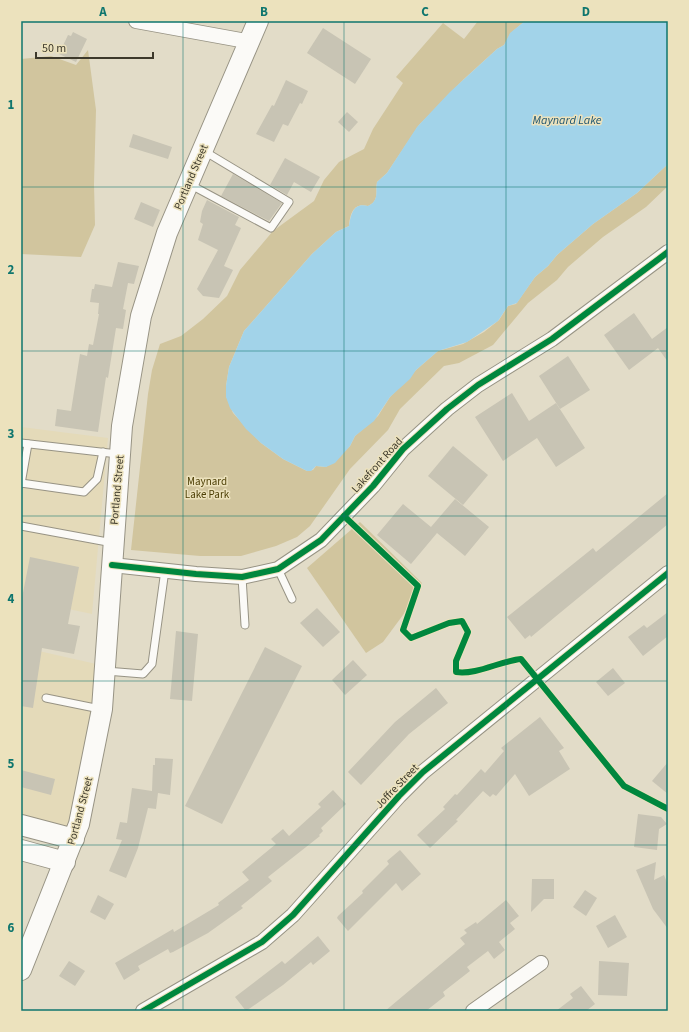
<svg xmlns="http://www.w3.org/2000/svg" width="689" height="1032" font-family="'Source Sans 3',sans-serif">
<rect width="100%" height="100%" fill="#e2dcc8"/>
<g fill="#e4dab9">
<path d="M 21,427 L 108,438 L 92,614 L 21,599 Z"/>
<path d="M 21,647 L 105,666 L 74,839 L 21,826 Z"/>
</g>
<g fill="#d1c59e">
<path d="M 478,21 L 525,21 L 513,31 L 504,45 L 497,49 L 464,79 L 419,125 L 387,173 L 377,182 C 375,191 380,201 368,206 C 354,202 350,213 349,226 L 336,232 L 312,254 L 244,331 L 229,367 L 226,386 L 226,396 L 233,413 L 261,443 L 283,459 L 307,471 L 313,470 L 316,466 L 326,467 L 350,446 L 355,436 L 378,416 L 390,397 L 416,370 L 438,351 L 463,344 L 484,332 L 499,320 L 508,306 L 516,304 L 535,277 L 548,266 L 557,255 L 593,224 L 637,193 L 668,164 L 668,186 L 646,207 L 603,237 L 568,267 L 557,280 L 528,303 L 493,345 L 459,363 L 444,366 L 400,409 L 388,430 L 350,469 L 310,526 L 297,537 L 276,546 L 241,556 L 200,556 L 131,550 L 148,394 L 152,370 L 160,344 L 181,336 L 203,319 L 227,296 L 240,270 L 273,231 L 314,201 L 324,180 L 339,162 L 364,149 L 373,129 L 403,83 L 396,77 L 443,23 L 464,39 Z"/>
<path d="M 88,50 L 96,110 L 94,184 L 95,225 L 81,257 L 21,254 L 21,59 L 51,56 L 76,65 Z"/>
<path d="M 360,522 L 422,583 L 403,615 L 383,642 L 366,653 L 307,568 Z"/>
</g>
<path fill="#a2d3e9" d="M 525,21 L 668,21 L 668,164 L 637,193 L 593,224 L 557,255 L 548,266 L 535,277 L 517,303 L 508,306 L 498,321 L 467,342 L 438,351 L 416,370 L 410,379 L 390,397 L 374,421 L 355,436 L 350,446 L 335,463 L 326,467 L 316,466 L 311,471 L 307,471 L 283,459 L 261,443 L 246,429 L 230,408 L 226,397 L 226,386 L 229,367 L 244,331 L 312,254 L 336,232 L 349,226 C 351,213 354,202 368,206 C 380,200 375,191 377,182 L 387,173 L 417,127 L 450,92 L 497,49 L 504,45 L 510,33 Z"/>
<g fill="#c8c4b4">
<path d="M 323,28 L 371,59 L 355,84 L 307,53 Z"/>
<path d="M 73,32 L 87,39 L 76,62 L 59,54 L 68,35 L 71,36 Z"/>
<path d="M 286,80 L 308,91 L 302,104 L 300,103 L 288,126 L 283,124 L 274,142 L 256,134 L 272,105 L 274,106 Z"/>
<path d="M 347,112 L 358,122 L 349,132 L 338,122 Z"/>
<path d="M 133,134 L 172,147 L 168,159 L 129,147 Z"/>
<path d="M 285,158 L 320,177 L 311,192 L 294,182 L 287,195 L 270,185 Z"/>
<path d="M 233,174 L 282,203 L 269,221 L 221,196 Z"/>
<path d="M 207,200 L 239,217 L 235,225 L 241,228 L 224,266 L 233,270 L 219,298 L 203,296 L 197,289 L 218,250 L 198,240 L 203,224 L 200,222 L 202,211 Z"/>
<path d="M 141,202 L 160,210 L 153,227 L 134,219 Z"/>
<path d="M 118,262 L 139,266 L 134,284 L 128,283 L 123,309 L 126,310 L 123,329 L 116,328 L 108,378 L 106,377 L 98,432 L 55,426 L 57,409 L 71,411 L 80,354 L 87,356 L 89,344 L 93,345 L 99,314 L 98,314 L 99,303 L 90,302 L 92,289 L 94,289 L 95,284 L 112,287 Z"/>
<path d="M 634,313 L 652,339 L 668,327 L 668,362 L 658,348 L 629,370 L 604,335 Z"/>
<path d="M 568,356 L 590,390 L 560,409 L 539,376 Z"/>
<path d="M 512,393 L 529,421 L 556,403 L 585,448 L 556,467 L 537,438 L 503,461 L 475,417 Z"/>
<path d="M 453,446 L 488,475 L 463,505 L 428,476 Z"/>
<path d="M 668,493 L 668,524 L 555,617 L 531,637 L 530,635 L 525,639 L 507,617 L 593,548 L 596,552 Z"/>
<path d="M 455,499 L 489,527 L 465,556 L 437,533 L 411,564 L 377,535 L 403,504 L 431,527 Z"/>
<path d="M 30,557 L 79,567 L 68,624 L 80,626 L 74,654 L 42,648 L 33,708 L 21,706 L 21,603 Z"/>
<path d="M 317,608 L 340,632 L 323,647 L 300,623 Z"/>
<path d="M 668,612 L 668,636 L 643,656 L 628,637 L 644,625 L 647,628 Z"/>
<path d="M 176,631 L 198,634 L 192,701 L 170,699 Z"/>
<path d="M 265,647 L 302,666 L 222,824 L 185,806 Z"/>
<path d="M 353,660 L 367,675 L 345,695 L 332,680 Z"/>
<path d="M 613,668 L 625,683 L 608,696 L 596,682 Z"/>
<path d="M 436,688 L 448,703 L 409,734 L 361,785 L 348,772 L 395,722 Z"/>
<path d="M 540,717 L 564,748 L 559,751 L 570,769 L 529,796 L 515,774 L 496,796 L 493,794 L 490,797 L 483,791 L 456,820 L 458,821 L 430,848 L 417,835 L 445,809 L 443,807 L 455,794 L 457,795 L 481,769 L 485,773 L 504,751 L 501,748 Z"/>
<path d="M 155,758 L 173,759 L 170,795 L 158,793 L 156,809 L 148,808 L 138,848 L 126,878 L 109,871 L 122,840 L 116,839 L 120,822 L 127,823 L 132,788 L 152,791 L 153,765 L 155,765 Z"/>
<path d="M 668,762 L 668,794 L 652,781 Z"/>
<path d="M 21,770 L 55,779 L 51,795 L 21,787 Z"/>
<path d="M 333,790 L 346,804 L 321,828 L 323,831 L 319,835 L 320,836 L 268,877 L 272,881 L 241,906 L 243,908 L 208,933 L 173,952 L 170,953 L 168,949 L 138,966 L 140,970 L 124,980 L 115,963 L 173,929 L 174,932 L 219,905 L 218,903 L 249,880 L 242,872 L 276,844 L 271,839 L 283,829 L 289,836 L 321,807 L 318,804 Z"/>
<path d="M 638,814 L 661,817 L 667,824 L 659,829 L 657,850 L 634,847 Z"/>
<path d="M 400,850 L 421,874 L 402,891 L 396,883 L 348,931 L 337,918 L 338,916 L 363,893 L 362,891 L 389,864 L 387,861 Z"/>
<path d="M 656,862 L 654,880 L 664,875 L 668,885 L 668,929 L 653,909 L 636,870 Z"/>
<path d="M 532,879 L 554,879 L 554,899 L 544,899 L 531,912 Z"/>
<path d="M 585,890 L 597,898 L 586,916 L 573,907 Z"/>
<path d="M 98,895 L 114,904 L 105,920 L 90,912 Z"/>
<path d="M 506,900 L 519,916 L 510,923 L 515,929 L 499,942 L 505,950 L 494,959 L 488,951 L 467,967 L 470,971 L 443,992 L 445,996 L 426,1011 L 385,1011 L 465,944 L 460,938 L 467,933 L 464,930 L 476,922 L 477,924 Z"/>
<path d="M 615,915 L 627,937 L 608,948 L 596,926 Z"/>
<path d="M 318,936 L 330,951 L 313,965 L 311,962 L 283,985 L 246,1011 L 235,997 L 282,961 L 285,964 Z"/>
<path d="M 69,961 L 85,971 L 75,986 L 59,976 Z"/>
<path d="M 599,961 L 629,963 L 627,996 L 598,995 Z"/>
<path d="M 581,986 L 595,1004 L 586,1011 L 556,1011 L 573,998 L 570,994 Z"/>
</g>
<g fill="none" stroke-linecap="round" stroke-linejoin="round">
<defs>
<g id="lane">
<path d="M 189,184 L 271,228 L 289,202 L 204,151"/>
<path d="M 21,443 L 118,454"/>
<path d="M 21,483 L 84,492 L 97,479 L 103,452"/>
<path d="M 21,484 L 28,444"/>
<path d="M 21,526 L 113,543"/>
<path d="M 278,569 L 292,599"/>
<path d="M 242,577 L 245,625"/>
<path d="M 106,671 L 143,674 L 152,664 L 165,570"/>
<path d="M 46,698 L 100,709"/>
</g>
<g id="street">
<path d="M 136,21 L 246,41 L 251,38"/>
<path d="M 112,565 L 196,574 L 242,577 L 278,569 L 321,540 L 373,486 L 403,449 L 447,409 L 478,385 L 552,339 L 668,252"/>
<path d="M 143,1011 L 262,942 L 293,915 L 399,796 L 423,772 L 668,573"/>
<path d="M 473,1011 L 541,963"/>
</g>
<g id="secondary">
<path d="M 21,825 L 74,839"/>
<path d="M 21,850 L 65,862"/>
<path d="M 21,970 L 79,824 L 102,709 L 122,426 L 141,316 L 167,233 L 258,21"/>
</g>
</defs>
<use href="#lane" stroke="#979384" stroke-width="9"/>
<use href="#street" stroke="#979384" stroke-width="16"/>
<use href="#secondary" stroke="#979384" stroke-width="22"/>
<use href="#lane" stroke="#fbfaf7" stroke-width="7"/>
<use href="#street" stroke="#fbfaf7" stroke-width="14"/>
<use href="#secondary" stroke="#fbfaf7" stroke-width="20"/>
<defs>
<g id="cycleway">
<path d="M 344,516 L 418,586 L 403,630 L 411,638 L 449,623 L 462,621 L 468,632 L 456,661 L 456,672 C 477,675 500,661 521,659 L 624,786 L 668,809"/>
<path d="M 112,565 L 196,574 L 242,577 L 278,569 L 321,540 L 373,486 L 403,449 L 447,409 L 478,385 L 552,339 L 668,252"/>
<path d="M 143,1011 L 262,942 L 293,915 L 399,796 L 423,772 L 668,573"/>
</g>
</defs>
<use href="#cycleway" stroke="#ece2bd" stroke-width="8"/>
<use href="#cycleway" stroke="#00873e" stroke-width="6"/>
</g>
<path fill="none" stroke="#0f766e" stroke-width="1" stroke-opacity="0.55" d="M 183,21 L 183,1011M 344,21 L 344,1011M 506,21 L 506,1011M 21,187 L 668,187M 21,351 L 668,351M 21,516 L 668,516M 21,681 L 668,681M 21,845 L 668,845"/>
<g text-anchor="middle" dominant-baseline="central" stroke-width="3" stroke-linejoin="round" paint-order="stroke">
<g font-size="11" fill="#3d392b" stroke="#ece2bd">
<text transform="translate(191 177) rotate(-67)">Portland Street</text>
<text transform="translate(377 465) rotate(-48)">Lakefront Road</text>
<text transform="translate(117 490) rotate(-85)">Portland Street</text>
<text transform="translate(397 786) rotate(-46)">Joffre Street</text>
<text transform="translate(80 811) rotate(-75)">Portland Street</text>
</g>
<g font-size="11" fill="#4e4007" stroke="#ece2bd">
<text x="207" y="481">Maynard<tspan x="207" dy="13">Lake Park</tspan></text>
</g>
<g font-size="12" font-style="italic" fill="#1d5470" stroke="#ece2bd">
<text x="567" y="120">Maynard Lake</text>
</g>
</g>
<rect width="689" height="1032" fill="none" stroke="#ece2bd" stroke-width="44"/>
<path d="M36 52v6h117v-6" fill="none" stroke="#3d392b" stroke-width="2"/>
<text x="42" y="52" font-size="12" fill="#3d392b" stroke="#ece2bd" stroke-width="3" paint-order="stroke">50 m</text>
<rect x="22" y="22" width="645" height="988" fill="none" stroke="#0f766e" stroke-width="1.5"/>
<g font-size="13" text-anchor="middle" font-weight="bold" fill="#0f766e">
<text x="103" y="16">A</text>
<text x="264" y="16">B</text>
<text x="425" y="16">C</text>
<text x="586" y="16">D</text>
<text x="11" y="109">1</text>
<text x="11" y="274">2</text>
<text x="11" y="438">3</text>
<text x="11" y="603">4</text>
<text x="11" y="768">5</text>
<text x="11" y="932">6</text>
</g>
</svg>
